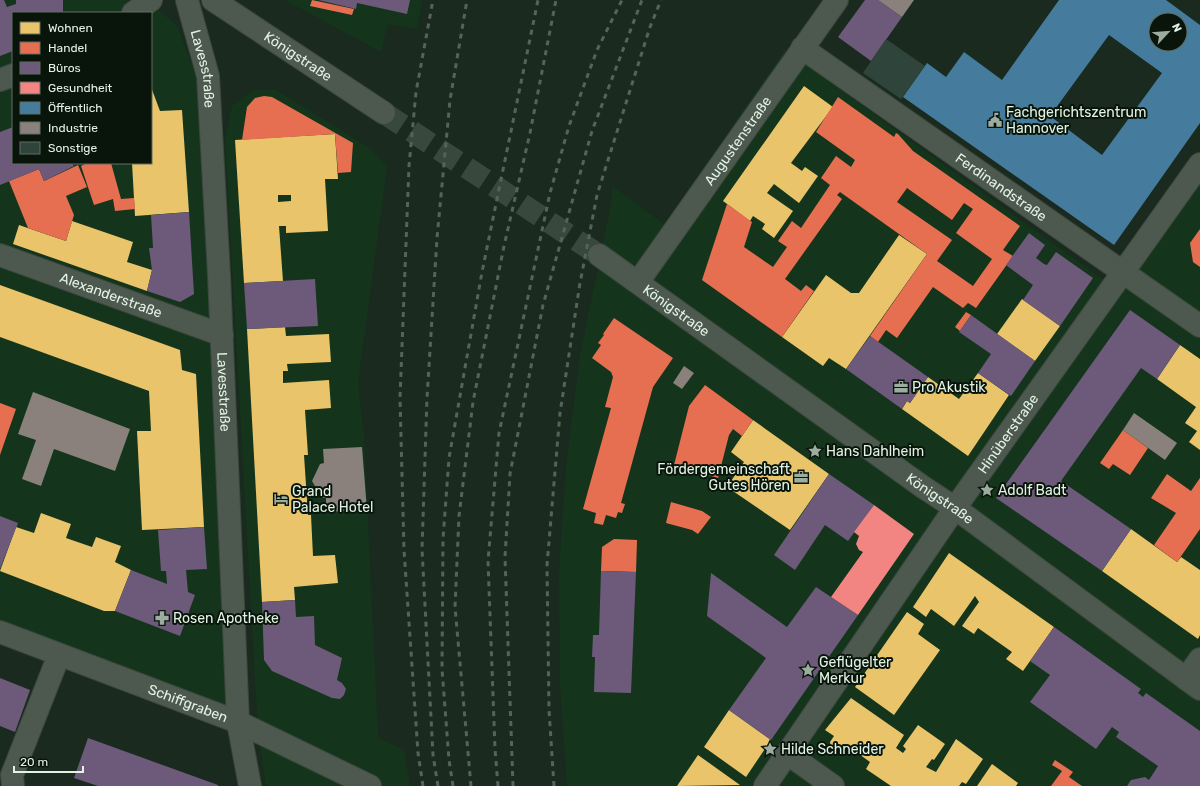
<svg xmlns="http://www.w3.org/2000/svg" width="1200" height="786" font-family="Rubik,sans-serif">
<rect width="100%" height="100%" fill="#1a2a1e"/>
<g fill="#14351c" fill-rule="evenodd">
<path d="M 0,0 L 147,0 L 177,26 L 205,100 L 238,722 L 0,632 ZM 13,13 L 151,13 L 151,163 L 13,163 Z"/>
<path d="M 285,0 L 422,0 L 417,29 L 388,24 L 381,52 Z"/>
<path d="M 785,50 L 1119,291 L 1200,178 L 1200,786 L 567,786 L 560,686 L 559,572 L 566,468 L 580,356 L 611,204 L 612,186 L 664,224 Z"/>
<path d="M 254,90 L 276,90 L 371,149 L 387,167 L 358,383 L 364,437 L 378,738 L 404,750 L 410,786 L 266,786 L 258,731 L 225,141 L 232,106 Z"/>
</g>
<g fill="#e9c46a" fill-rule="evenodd">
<path d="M 804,86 L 833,107 L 791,163 L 802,171 L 805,167 L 818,176 L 799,203 L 774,184 L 767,193 L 793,211 L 774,238 L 762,229 L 765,224 L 753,216 L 750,221 L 723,201 Z"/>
<path d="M 151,87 L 160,111 L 182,110 L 189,212 L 135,216 L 132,163 L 151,163 Z"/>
<path d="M 335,134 L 338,179 L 325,179 L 328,231 L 286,233 L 286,226 L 279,226 L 283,281 L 244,283 L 235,140 ZM 278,195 L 291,195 L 291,201 L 278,202 Z"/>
<path d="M 72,221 L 133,242 L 127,262 L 152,270 L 147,291 L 13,244 L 19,225 L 66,241 Z"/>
<path d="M 899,235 L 927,254 L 846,369 L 829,358 L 823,366 L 782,337 L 826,275 L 851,293 L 859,293 Z"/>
<path d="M 0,285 L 180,350 L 182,370 L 196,374 L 204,527 L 142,530 L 137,431 L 151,431 L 149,391 L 0,337 Z"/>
<path d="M 1022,299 L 1060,326 L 1035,361 L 997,334 Z"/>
<path d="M 285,327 L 286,336 L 329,334 L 331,362 L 287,364 L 288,371 L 283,371 L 283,383 L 329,380 L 331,408 L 305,410 L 308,455 L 304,455 L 308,515 L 311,515 L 313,556 L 335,555 L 338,583 L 294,587 L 295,600 L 262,602 L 247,329 Z"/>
<path d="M 1180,345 L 1200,359 L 1200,450 L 1189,442 L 1197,431 L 1185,423 L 1196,407 L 1157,379 Z"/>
<path d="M 978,373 L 1009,395 L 968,456 L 902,409 L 907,401 L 910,403 L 928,377 L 959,399 Z"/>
<path d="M 753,420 L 829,474 L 790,530 L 727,487 L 744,462 L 731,452 Z"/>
<path d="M 41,513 L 71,524 L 66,538 L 92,547 L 96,537 L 121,546 L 115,562 L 131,570 L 115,611 L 104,611 L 0,571 L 16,527 L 34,533 Z"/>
<path d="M 1131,529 L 1177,562 L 1181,557 L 1200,570 L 1200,635 L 1198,639 L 1102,571 Z"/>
<path d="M 949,553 L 1054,627 L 1023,671 L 1006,659 L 1012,652 L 978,628 L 974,634 L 962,626 L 979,602 L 975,596 L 954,626 L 931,609 L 926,617 L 913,607 Z"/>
<path d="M 907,612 L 924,624 L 918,634 L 940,650 L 894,715 L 855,687 Z"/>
<path d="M 851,698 L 904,735 L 896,748 L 903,753 L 906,749 L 903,746 L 918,725 L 945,744 L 934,760 L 932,759 L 926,767 L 936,772 L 956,739 L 983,759 L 966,784 L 962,782 L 959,786 L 891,786 L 866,769 L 870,762 L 845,744 L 841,749 L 836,750 L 831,747 L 830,742 L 834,736 L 825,730 Z"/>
<path d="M 729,710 L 771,740 L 746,777 L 704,747 Z"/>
<path d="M 698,755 L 740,785 L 677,786 Z"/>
<path d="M 992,764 L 1018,783 L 1016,786 L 977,786 Z"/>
</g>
<g fill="#e76f51" fill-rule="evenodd">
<path d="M 312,0 L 354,9 L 352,15 L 310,6 Z"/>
<path d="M 264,96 L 272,97 L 353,143 L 351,172 L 338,173 L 335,134 L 242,140 L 247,107 L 255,98 Z"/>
<path d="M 838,97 L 894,137 L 896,133 L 898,134 L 913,151 L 1020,226 L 1003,250 L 1013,256 L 976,308 L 968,303 L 963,308 L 933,287 L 897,338 L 886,330 L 878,342 L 870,336 L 927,254 L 840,192 L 837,195 L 842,199 L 785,279 L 801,291 L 806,285 L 814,291 L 782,337 L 702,280 L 727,204 L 752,222 L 744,247 L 773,267 L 787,247 L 778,241 L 792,221 L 801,228 L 830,185 L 821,178 L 836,156 L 851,167 L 855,160 L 816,132 ZM 907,188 L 952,220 L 964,203 L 973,209 L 956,233 L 992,259 L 973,286 L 937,261 L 952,240 L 897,202 Z"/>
<path d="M 87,163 L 111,163 L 121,199 L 134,198 L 135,209 L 115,211 L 113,199 L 94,205 L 81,166 Z"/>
<path d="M 78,165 L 87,187 L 66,196 L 74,215 L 66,241 L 28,228 L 9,181 L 39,169 L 44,181 Z"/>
<path d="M 1200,229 L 1200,267 L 1193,262 L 1190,243 Z"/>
<path d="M 966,312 L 971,315 L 960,331 L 955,327 Z"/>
<path d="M 614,318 L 673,358 L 653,387 L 621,503 L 625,504 L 622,513 L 618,512 L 616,518 L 606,515 L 603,525 L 594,523 L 596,513 L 583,509 L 611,408 L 605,407 L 613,377 L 611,372 L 592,358 L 601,345 L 598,343 L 604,335 L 603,334 Z"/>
<path d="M 705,385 L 753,420 L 742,436 L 733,429 L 729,435 L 718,478 L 674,465 L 689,406 Z"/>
<path d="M 0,403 L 16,409 L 0,455 Z"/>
<path d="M 1123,430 L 1148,448 L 1130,475 L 1113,464 L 1109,469 L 1100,463 Z"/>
<path d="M 1167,474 L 1191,491 L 1200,478 L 1200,529 L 1177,562 L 1154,545 L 1176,513 L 1151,498 Z"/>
<path d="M 671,502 L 702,511 L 711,517 L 698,534 L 692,530 L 666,523 Z"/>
<path d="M 614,539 L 637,540 L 636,572 L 601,571 L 602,547 Z"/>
<path d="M 1055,760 L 1073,772 L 1069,777 L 1082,786 L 1051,786 L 1062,771 L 1052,765 Z"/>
</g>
<g fill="#6d597a">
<path d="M 0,0 L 4,0 L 7,7 L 16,4 L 16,0 L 63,0 L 63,13 L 13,13 L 13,51 L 0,56 Z"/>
<path d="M 318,0 L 410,0 L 407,14 L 357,3 L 356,9 Z"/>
<path d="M 865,0 L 878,0 L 902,17 L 871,61 L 838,37 Z"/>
<path d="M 13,127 L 13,163 L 72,163 L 74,166 L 44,181 L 39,169 L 0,185 L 0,132 Z"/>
<path d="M 189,212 L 194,294 L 180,302 L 147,291 L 152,270 L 149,248 L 153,248 L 151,215 Z"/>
<path d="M 1029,233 L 1045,245 L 1036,258 L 1044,264 L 1047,265 L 1056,252 L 1093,278 L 1060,326 L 1023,300 L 1033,285 L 1006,265 Z"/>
<path d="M 315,279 L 318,326 L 247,329 L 244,283 Z"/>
<path d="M 1130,310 L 1180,345 L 1157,379 L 1141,368 L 1061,481 L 1131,529 L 1102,571 L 996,498 Z"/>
<path d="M 971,315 L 1035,361 L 1011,396 L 978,373 L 991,354 L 959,332 Z"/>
<path d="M 870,336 L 928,377 L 910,403 L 907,401 L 902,409 L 846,369 Z"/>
<path d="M 829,474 L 874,505 L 848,541 L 825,525 L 795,570 L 774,555 Z"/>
<path d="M 0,516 L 18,523 L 0,569 Z"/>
<path d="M 204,527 L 207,569 L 186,570 L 188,592 L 195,595 L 180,636 L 115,611 L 131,570 L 167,584 L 166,571 L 161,571 L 158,530 Z"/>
<path d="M 601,571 L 636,572 L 631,693 L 594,692 L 595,657 L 592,657 L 593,635 L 599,635 Z"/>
<path d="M 711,573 L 787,627 L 816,587 L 858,615 L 771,740 L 729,710 L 766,658 L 707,616 Z"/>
<path d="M 295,600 L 296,617 L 314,616 L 315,645 L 342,658 L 337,680 L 342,683 L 346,689 L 344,695 L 340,699 L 332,698 L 272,671 L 264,660 L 262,602 Z"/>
<path d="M 1054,627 L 1141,689 L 1138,693 L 1143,697 L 1146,693 L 1200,731 L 1200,786 L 1127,786 L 1131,780 L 1145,777 L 1149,780 L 1158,766 L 1116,737 L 1119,732 L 1112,727 L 1096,749 L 1030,702 L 1050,675 L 1030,661 Z"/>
<path d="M 0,678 L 30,690 L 15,732 L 0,726 Z"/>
<path d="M 88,738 L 218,785 L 218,786 L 98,786 L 74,778 Z"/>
</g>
<path fill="#f28482" d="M 874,505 L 914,534 L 858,615 L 831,597 L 863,552 L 859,550 L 856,544 L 859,536 L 854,532 Z"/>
<path fill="#457b9d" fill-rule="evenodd" d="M 1059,0 L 1166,0 L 1200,25 L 1200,123 L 1114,245 L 903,97 L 927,63 L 946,77 L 964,52 L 1002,80 ZM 1156,20 L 1180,20 L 1180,44 L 1156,44 ZM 1109,35 L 1162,73 L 1102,155 L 1050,116 Z"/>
<g fill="#8a817c">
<path d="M 878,0 L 914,0 L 902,17 Z"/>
<path d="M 684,366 L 694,373 L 682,389 L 673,383 Z"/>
<path d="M 33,392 L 130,429 L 115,471 L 54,449 L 41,486 L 22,479 L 36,440 L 18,434 Z"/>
<path d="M 1134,413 L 1177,443 L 1165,460 L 1123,430 Z"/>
<path d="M 362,447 L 367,510 L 326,512 L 326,498 L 322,498 L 312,481 L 320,464 L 324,463 L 323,449 Z"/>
</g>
<path fill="#2f443b" d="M 886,39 L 925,66 L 901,99 L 863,73 Z"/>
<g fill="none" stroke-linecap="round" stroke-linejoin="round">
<path stroke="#38483c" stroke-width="22" stroke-dasharray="22 11" stroke-linecap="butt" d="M 384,113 L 599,255"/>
<defs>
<g id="street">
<path id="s1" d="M 802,48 L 1200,326"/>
<path id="s2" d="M 0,255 L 222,335"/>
<path id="s3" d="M 638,282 L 837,0"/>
<path d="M 1186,679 L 1200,659"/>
<path d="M 788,754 L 833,786"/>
<path d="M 13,786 L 12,775 L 59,655"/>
<path id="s4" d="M 765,786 L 955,508 L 1200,164"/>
</g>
<g id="secondary">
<path id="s5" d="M 187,0 L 208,76 L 219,275 L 238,722 L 250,786"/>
<path id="s6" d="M 213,0 L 384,113"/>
<path d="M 133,13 L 151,0"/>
<path d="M 0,80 L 13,75"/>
<path id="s7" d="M 599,255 L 923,487 L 955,508 L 1200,689"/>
<path id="s8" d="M 0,632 L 238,722 L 370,786"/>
</g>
</defs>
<use href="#street" stroke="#3a473c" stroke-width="24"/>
<use href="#secondary" stroke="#3a473c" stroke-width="24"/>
<use href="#street" stroke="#4d584f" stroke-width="22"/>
<use href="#secondary" stroke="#4d584f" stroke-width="22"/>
<g stroke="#56635a" stroke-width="3" stroke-dasharray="5 5" stroke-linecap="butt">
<path d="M 423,786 L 418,753 L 404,550 L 400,398 L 409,166 L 416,92 L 433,0"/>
<path d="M 438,786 L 433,755 L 422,549 L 427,398 L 437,238 L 450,100 L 467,0"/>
<path d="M 453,786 L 449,760 L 442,669 L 443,539 L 449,458 L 482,272 L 538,0"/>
<path d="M 471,786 L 455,607 L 459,516 L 473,402 L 504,246 L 530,133 L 556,0"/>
<path d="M 498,786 L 495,749 L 488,561 L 499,433 L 550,193 L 569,126 L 597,50 L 622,0"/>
<path d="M 513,786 L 505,557 L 510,474 L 543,305 L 592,131 L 642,0"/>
<path d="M 554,786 L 549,710 L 547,565 L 560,413 L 580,283 L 597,195 L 650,27 L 661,0"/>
</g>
</g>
<defs>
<symbol id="civic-bare" viewBox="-9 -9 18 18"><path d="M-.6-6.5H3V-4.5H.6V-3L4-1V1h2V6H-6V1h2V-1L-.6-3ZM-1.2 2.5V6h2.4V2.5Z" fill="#9cad9f" stroke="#09150b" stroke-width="2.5" paint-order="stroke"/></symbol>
<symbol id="office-bare" viewBox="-9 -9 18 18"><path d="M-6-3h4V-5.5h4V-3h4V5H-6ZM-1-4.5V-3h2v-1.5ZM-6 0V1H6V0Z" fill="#9cad9f" stroke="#09150b" stroke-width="2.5" paint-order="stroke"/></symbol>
<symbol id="sight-bare" viewBox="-9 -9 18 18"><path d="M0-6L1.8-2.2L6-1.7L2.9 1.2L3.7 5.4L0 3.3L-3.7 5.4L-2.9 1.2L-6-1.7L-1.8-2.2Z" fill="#9cad9f" stroke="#09150b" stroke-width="2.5" paint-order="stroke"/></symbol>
<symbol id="hotel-bare" viewBox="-9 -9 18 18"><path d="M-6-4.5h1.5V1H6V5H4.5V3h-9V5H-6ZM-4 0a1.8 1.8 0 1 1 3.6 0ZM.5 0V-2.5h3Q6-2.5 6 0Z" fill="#9cad9f" stroke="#09150b" stroke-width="2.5" paint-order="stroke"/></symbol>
<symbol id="pharmacy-bare" viewBox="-9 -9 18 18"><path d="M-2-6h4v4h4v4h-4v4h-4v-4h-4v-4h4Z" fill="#9cad9f" stroke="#09150b" stroke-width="2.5" paint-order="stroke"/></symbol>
</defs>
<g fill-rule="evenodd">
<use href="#civic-bare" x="985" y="110" width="20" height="20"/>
<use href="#office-bare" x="891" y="377" width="20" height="20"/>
<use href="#sight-bare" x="805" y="441" width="20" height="20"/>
<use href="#office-bare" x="791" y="467" width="20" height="20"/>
<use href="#sight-bare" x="977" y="480" width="20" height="20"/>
<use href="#hotel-bare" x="271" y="489" width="20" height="20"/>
<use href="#pharmacy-bare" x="152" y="608" width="20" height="20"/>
<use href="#sight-bare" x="798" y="660" width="20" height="20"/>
<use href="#sight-bare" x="760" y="739" width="20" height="20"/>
</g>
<g text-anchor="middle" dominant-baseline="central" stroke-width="4" stroke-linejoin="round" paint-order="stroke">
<g font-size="14" fill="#e2f3e4" stroke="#09150b">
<text stroke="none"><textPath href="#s6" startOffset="102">Königstraße</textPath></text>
<text stroke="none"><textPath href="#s5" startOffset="71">Lavesstraße</textPath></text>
<text stroke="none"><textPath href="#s3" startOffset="173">Augustenstraße</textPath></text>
<text stroke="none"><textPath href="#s1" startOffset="243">Ferdinandstraße</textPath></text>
<text stroke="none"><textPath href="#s2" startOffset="118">Alexanderstraße</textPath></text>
<text stroke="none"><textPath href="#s7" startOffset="95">Königstraße</textPath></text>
<text stroke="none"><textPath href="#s5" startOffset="395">Lavesstraße</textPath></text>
<text stroke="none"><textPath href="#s4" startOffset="428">Hinüberstraße</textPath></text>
<text stroke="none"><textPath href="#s7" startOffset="419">Königstraße</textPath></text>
<text stroke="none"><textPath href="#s8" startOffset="201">Schiffgraben</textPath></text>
</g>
<g font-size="14" fill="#e2f3e4" stroke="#09150b" text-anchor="start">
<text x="1006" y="112">Fachgerichtszentrum<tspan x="1006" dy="16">Hannover</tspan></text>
<text x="912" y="387">Pro Akustik</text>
<text x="826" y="451">Hans Dahlheim</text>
<text x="790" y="469" text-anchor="end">Fördergemeinschaft<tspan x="790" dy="16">Gutes Hören</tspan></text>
<text x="998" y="490">Adolf Badt</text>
<text x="292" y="491">Grand<tspan x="292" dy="16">Palace Hotel</tspan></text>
<text x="173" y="618">Rosen Apotheke</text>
<text x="819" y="662">Geflügelter<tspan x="819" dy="16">Merkur</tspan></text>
<text x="781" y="749">Hilde Schneider</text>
</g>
</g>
<rect x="12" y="12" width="140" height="152" fill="#09150b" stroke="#606e62"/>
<rect x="20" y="22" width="20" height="12" fill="#e9c46a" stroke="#606e62"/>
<text x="48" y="32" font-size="12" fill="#e2f3e4">Wohnen</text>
<rect x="20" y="42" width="20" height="12" fill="#e76f51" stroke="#606e62"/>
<text x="48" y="52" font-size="12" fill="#e2f3e4">Handel</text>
<rect x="20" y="62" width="20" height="12" fill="#6d597a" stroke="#606e62"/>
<text x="48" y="72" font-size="12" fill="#e2f3e4">Büros</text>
<rect x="20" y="82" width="20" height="12" fill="#f28482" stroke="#606e62"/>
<text x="48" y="92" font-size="12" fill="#e2f3e4">Gesundheit</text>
<rect x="20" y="102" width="20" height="12" fill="#457b9d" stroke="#606e62"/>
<text x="48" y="112" font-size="12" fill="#e2f3e4">Öffentlich</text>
<rect x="20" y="122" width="20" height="12" fill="#8a817c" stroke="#606e62"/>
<text x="48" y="132" font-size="12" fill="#e2f3e4">Industrie</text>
<rect x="20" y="142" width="20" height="12" fill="#2f443b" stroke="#606e62"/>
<text x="48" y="152" font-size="12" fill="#e2f3e4">Sonstige</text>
<g transform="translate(1168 32) rotate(64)"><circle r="19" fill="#09150b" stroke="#606e62"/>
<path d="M0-3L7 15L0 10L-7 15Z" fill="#9cad9f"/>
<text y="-6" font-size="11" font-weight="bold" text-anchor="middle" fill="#e2f3e4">N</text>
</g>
<path d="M14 766v6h69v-6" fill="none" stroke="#e2f3e4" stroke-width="2"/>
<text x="20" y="766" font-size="12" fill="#e2f3e4" stroke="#09150b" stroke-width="3" paint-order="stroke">20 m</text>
</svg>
